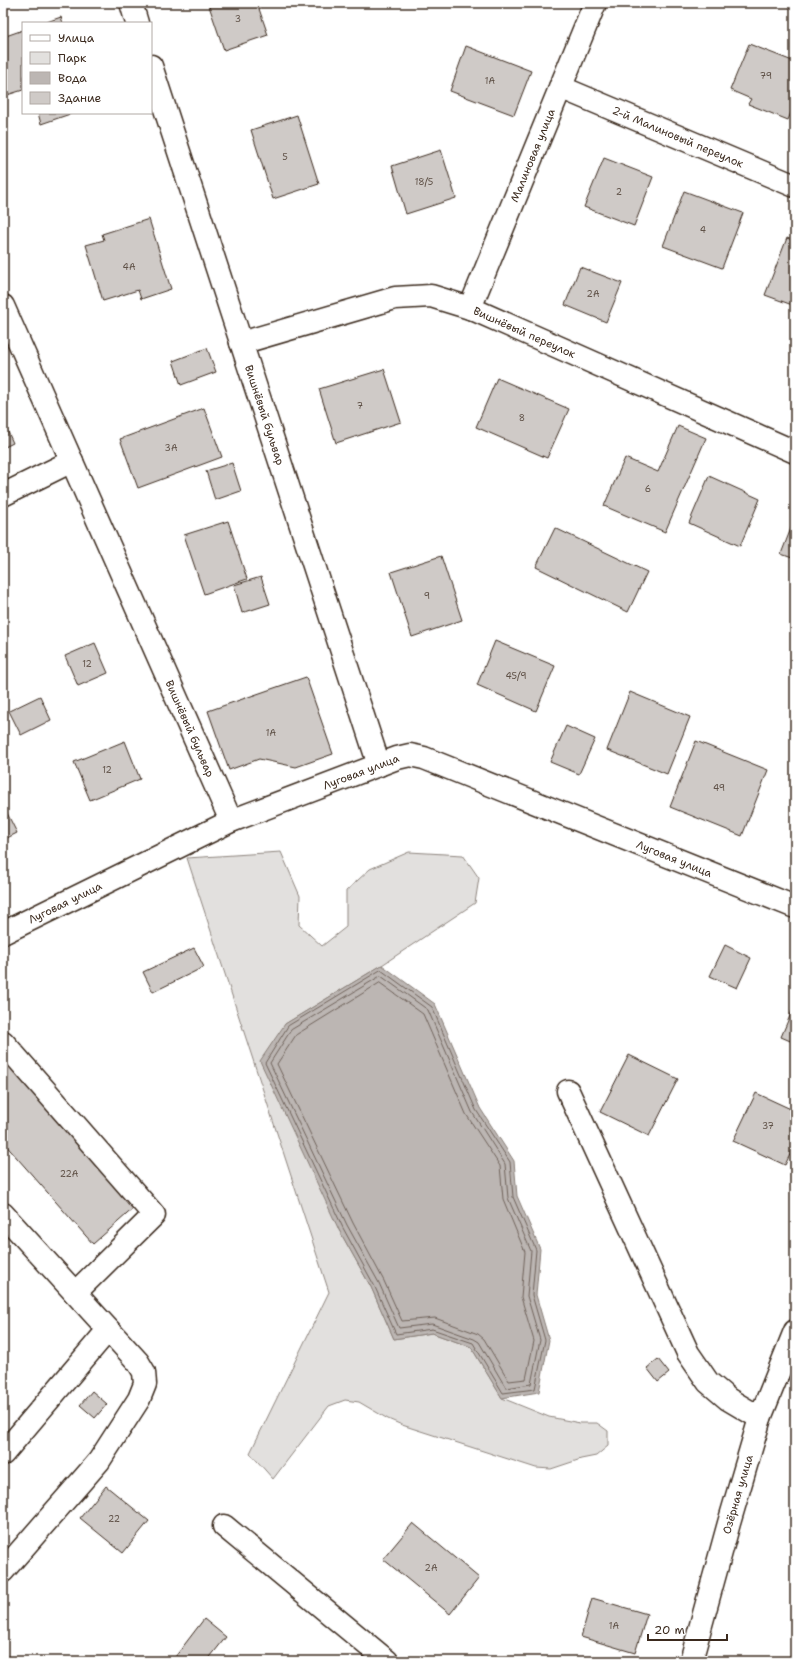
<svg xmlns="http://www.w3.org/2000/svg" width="798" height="1664" font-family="'Shantell Sans',sans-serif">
<rect width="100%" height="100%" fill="#fff"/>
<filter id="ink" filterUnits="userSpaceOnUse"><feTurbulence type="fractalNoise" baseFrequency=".025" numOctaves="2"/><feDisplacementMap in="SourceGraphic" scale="8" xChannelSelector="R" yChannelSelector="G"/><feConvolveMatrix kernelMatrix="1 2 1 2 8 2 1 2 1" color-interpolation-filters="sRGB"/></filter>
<g filter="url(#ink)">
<path fill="#e2e0de" stroke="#8e857e" d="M 281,852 L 300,896 L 299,925 L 322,946 L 346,927 L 346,891 L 370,869 L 409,852 L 463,855 L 479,878 L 475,903 L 382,965 L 285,1024 L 339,1230 L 371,1287 L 394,1339 L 432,1333 L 471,1347 L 502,1398 L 549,1417 L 580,1423 L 597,1423 L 608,1431 L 608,1446 L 596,1456 L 581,1459 L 551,1469 L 536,1468 L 402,1425 L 388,1419 L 359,1402 L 345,1400 L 329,1406 L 273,1479 L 250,1453 L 329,1292 L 187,858 Z"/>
<path fill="#bcb6b3" stroke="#887e77" d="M 382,965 L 435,1004 L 480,1108 L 514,1161 L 517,1196 L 540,1249 L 536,1295 L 549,1340 L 539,1392 L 502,1398 L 471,1347 L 432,1333 L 394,1339 L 371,1287 L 339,1230 L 260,1061 L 285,1024 Z"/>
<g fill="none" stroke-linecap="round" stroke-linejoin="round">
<g stroke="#6f625a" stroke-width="1">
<path d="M 381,970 L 432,1007 L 476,1110 L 510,1162 L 513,1197 L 536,1250 L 532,1295 L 545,1340 L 535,1389 L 503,1393 L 473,1343 L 432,1329 L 396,1334 L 374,1285 L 343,1228 L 265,1063 L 288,1026 Z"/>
<path d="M 381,976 L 428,1010 L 472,1112 L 505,1164 L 508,1198 L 531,1251 L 527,1296 L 540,1340 L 531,1384 L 506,1388 L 479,1342 L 474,1339 L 432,1324 L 399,1328 L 379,1283 L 347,1225 L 270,1063 L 291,1030 Z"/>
<path d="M 380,983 L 423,1014 L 466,1114 L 500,1166 L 503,1199 L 525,1252 L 521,1297 L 534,1341 L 526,1379 L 509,1381 L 484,1339 L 478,1334 L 435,1318 L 402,1321 L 384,1281 L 353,1223 L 277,1064 L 296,1035 Z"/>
</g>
</g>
<g fill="#cfcac7" stroke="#3b2a1e">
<path d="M 208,3 L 257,3 L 268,35 L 224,50 Z"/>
<path d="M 61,17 L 63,23 L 44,23 Z"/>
<path d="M 23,30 L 23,90 L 7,95 L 3,83 L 3,37 Z"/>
<path d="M 749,44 L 795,62 L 795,103 L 788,120 L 748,104 L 751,99 L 730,90 Z"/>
<path d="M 466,46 L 531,71 L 514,115 L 450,91 Z"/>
<path d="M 38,113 L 73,113 L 41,124 Z"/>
<path d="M 297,115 L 319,184 L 273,199 L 251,130 Z"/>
<path d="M 441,150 L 456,198 L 406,214 L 392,166 Z"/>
<path d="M 604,158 L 653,177 L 634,226 L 584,207 Z"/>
<path d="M 684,191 L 743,213 L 722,268 L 663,246 Z"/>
<path d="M 149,219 L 171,289 L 141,299 L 138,290 L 103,301 L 86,245 L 104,240 L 102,234 Z"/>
<path d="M 787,238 L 795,241 L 795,306 L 765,295 Z"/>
<path d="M 580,267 L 622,283 L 606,322 L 565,305 Z"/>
<path d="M 207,348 L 216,372 L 181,385 L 173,361 Z"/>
<path d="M 384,369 L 401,422 L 336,443 L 319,389 Z"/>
<path d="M 497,378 L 569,409 L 547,458 L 476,427 Z"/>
<path d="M 204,408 L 222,457 L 138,488 L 120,439 Z"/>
<path d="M 3,421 L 13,443 L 3,448 Z"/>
<path d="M 678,426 L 706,438 L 665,532 L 604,506 L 625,458 L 658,472 Z"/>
<path d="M 232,463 L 241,491 L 215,500 L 206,471 Z"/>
<path d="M 709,476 L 760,499 L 740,546 L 689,523 Z"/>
<path d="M 795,518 L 795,559 L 781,554 Z"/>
<path d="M 228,521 L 247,579 L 204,594 L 184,535 Z"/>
<path d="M 555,528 L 647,572 L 628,612 L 536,567 Z"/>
<path d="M 441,556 L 462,620 L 412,637 L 391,572 Z"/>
<path d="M 261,577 L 270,604 L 242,613 L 234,585 Z"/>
<path d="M 495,641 L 555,666 L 536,711 L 477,685 Z"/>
<path d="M 95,643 L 108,673 L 78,686 L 65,656 Z"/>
<path d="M 306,677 L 333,754 L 296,767 L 259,759 L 229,770 L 208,711 Z"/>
<path d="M 630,692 L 690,717 L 667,774 L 607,750 Z"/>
<path d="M 40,696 L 51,720 L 21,735 L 9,711 Z"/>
<path d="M 566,726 L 595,739 L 579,774 L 550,762 Z"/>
<path d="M 125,741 L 140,779 L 90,800 L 74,762 Z"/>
<path d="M 696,741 L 768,770 L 742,836 L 670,807 Z"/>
<path d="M 3,805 L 17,833 L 3,840 Z"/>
<path d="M 725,945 L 751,958 L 737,988 L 710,976 Z"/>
<path d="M 194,948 L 204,967 L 153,992 L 143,972 Z"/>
<path d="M 795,1004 L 795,1043 L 781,1037 Z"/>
<path d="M 629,1055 L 678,1079 L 649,1136 L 600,1112 Z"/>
<path d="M 3,1057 L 135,1207 L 93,1244 L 3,1142 Z"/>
<path d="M 756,1093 L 795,1111 L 795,1144 L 785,1165 L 733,1141 Z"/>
<path d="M 658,1359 L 669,1373 L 658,1382 L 647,1368 Z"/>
<path d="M 92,1391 L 107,1404 L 95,1418 L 80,1405 Z"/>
<path d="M 106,1486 L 149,1521 L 123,1553 L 80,1518 Z"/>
<path d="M 413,1523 L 479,1578 L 450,1614 L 383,1559 Z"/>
<path d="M 592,1598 L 647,1614 L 635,1653 L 581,1637 Z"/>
<path d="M 204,1619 L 226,1637 L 207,1661 L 172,1661 Z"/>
</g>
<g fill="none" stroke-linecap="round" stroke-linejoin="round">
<defs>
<g id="minor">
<path d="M 131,3 L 137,23"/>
<path id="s1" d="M 151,66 L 379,765"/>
<path id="s2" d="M 560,87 L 795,186"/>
<path id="s3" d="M 3,306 L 231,821"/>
<path id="s4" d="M 470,308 L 595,3"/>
<path id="s5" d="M 241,343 L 395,298 L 431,296 L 470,308 L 795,452"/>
<path d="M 3,495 L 72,461"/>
<path id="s6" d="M 3,933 L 231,821 L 397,758 L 410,755 L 424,758 L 795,907"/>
<path d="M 3,1042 L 154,1215 L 75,1293"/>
<path d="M 568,1091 L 688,1353 L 708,1382 L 728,1399 L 760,1418"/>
<path d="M 3,1214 L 138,1362 L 144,1372 L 145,1384 L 139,1399 L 99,1461 L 3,1571"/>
<path d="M 3,1454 L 108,1330"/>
<path d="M 224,1526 L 387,1661"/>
<path id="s7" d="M 691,1661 L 729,1523 L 760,1418 L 795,1331"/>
</g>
</defs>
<use href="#minor" stroke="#3b2a1e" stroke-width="25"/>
<use href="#minor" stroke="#fff" stroke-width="22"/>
</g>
</g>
<g text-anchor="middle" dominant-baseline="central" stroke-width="4" stroke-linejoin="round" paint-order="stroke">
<g font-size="9" fill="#605248">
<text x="238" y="19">3</text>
<text x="766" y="76">79</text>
<text x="490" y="81">1А</text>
<text x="285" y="157">5</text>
<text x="424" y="182">18/5</text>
<text x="619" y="192">2</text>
<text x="703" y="230">4</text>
<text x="129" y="267">4А</text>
<text x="593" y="294">2А</text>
<text x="360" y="406">7</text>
<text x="522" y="418">8</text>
<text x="171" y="448">3А</text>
<text x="648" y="489">6</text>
<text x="427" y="596">9</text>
<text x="87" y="664">12</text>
<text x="516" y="676">45/9</text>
<text x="271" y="733">1А</text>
<text x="107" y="770">12</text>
<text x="719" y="788">49</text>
<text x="768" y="1126">37</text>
<text x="69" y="1174">22А</text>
<text x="114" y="1519">22</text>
<text x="431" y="1568">2А</text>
<text x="614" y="1626">1А</text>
</g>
<g font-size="11" fill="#3b2a1e" stroke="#fff">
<text stroke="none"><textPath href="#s2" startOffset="128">2-й Малиновый переулок</textPath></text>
<text stroke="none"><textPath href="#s4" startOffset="165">Малиновая улица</textPath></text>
<text stroke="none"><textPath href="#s5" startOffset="297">Вишнёвый переулок</textPath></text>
<text stroke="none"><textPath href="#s1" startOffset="367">Вишнёвый бульвар</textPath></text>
<text stroke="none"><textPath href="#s3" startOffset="462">Вишнёвый бульвар</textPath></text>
<text stroke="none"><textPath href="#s6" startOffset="393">Луговая улица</textPath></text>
<text stroke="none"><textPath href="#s6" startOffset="729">Луговая улица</textPath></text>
<text stroke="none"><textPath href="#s6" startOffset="69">Луговая улица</textPath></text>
<text stroke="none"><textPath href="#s7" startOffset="173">Озёрная улица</textPath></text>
</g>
</g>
<rect width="798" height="1664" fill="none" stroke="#fff" stroke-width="16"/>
<rect x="8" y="8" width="782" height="1648" fill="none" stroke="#3b2a1e" stroke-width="1.5" filter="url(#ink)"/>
<rect x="22" y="22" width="130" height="92" fill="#ffffff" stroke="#b1aaa5"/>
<rect x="30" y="35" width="20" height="6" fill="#ffffff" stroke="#b1aaa5"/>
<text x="58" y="42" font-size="12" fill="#3b2a1e">Улица</text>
<rect x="30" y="52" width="20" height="12" fill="#e2e0de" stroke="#b1aaa5"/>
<text x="58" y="62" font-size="12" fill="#3b2a1e">Парк</text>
<rect x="30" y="72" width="20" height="12" fill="#bcb6b3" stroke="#b1aaa5"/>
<text x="58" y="82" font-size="12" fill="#3b2a1e">Вода</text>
<rect x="30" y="92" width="20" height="12" fill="#cfcac7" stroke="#b1aaa5"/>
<text x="58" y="102" font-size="12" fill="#3b2a1e">Здание</text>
<path d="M648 1634v6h79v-6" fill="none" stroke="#3b2a1e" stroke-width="2"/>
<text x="654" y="1634" font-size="12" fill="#3b2a1e" stroke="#ffffff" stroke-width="3" paint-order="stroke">20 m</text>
</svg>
